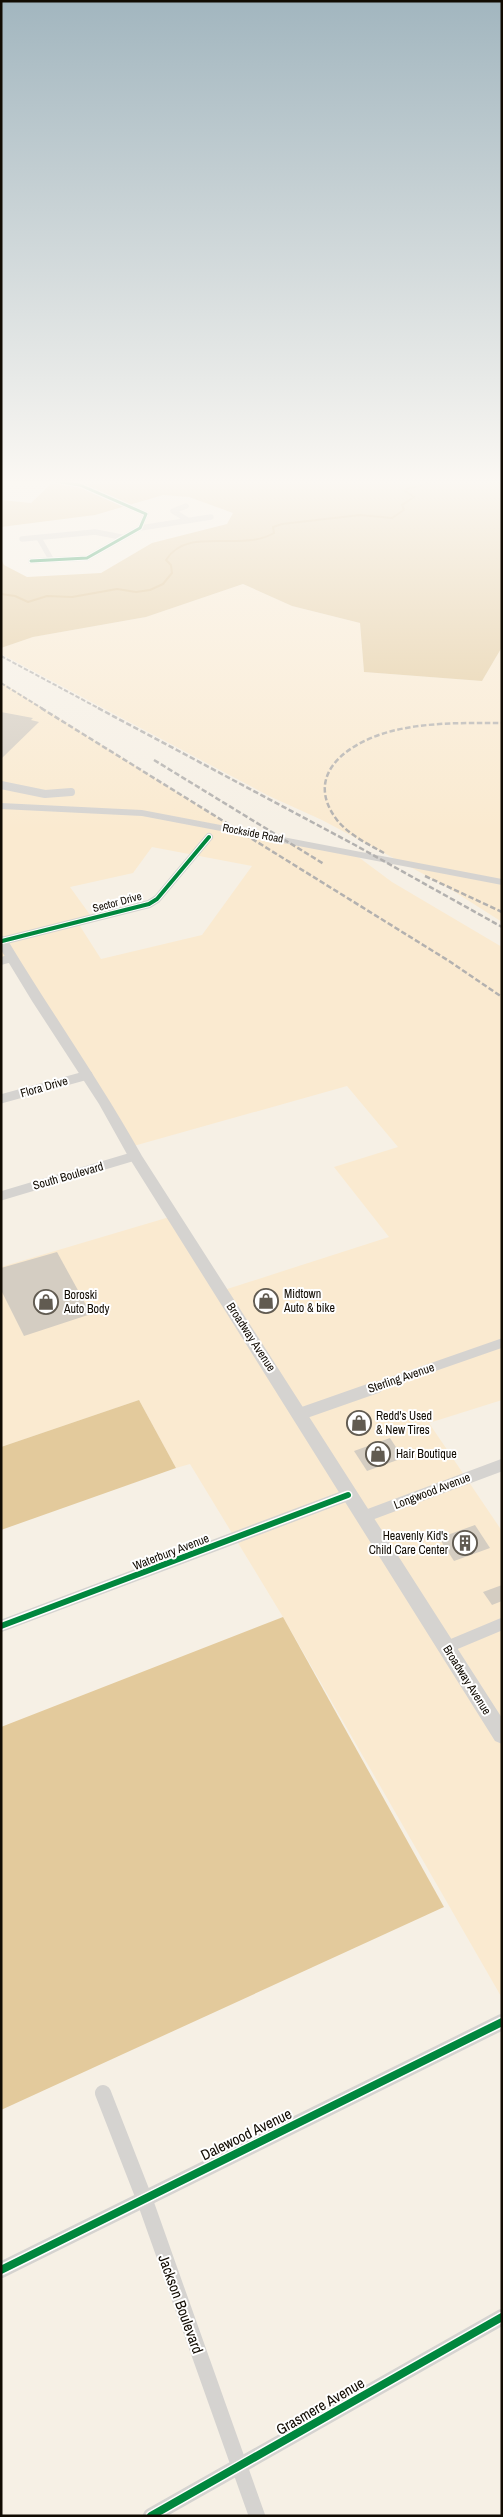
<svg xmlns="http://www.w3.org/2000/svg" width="503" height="2517" font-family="'Archivo Narrow',sans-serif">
<rect width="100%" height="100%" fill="#f6f0e5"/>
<g fill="#faead0" fill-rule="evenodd">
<path d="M 243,584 L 292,606 L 360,623 L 364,672 L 482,681 L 502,647 L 502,922 L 444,885 L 384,853 L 322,820 L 269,796 L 1,654 L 1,648 L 33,637 L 146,617 Z"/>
<path d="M 1,682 L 234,828 L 357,856 L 392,882 L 502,947 L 502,1400 L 429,1423 L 502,1531 L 502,1998 L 283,1617 L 190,1464 L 176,1468 L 139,1400 L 1,1447 L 1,1267 L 173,1216 L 221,1291 L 389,1237 L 334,1167 L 398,1147 L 347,1086 L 130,1147 L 12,959 L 1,961 ZM 152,847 L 252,866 L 202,935 L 101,959 L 78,923 L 93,919 L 70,887 L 133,873 Z"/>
</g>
<g fill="#e3ca9c">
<path d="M 86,478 L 502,478 L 502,647 L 482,681 L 364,672 L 360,623 L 292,606 L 243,584 L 146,617 L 33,637 L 1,648 L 1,559 L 4,565 L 27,577 L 101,573 L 152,543 L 227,524 L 233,513 L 189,497 L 163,495 L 95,515 L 1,527 L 1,500 L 31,503 L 55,480 L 80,485 Z"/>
<path d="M 139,1400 L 176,1468 L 1,1530 L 1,1447 Z"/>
<path d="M 283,1617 L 444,1907 L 1,2110 L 1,1727 Z"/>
</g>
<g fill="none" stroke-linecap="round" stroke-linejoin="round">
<g stroke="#d9b982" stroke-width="2">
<path d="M 476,478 L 480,482 L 502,484"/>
<path d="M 1,594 L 15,596 L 28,602 L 47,596 L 72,597 L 117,589 L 136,592 L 150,590 L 163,584 L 172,573 L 171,565 L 166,560 C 188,525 240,553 274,533 L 273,527 L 282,524 L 360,515 L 392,518 L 404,510 L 402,505 L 414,497 L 405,491 L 407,489 L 448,478"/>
</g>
</g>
<g fill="#d4cdc2">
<path d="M 1,712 L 33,718 L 31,720 L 39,722 L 1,759 Z"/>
<path d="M 57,1252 L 91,1314 L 24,1336 L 1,1290 L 1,1268 Z"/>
<path d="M 390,1438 L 403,1458 L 367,1471 L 354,1451 Z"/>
<path d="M 475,1525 L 490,1548 L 454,1561 L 439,1538 Z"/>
<path d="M 502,1585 L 502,1601 L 492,1605 L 483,1592 Z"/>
</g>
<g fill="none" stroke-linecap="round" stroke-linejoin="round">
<g stroke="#d5d3d0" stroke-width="5.5">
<path d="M 186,506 L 173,511 L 186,519"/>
<path d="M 140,528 L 211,517"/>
<path d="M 39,538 L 51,559"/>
<path d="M 22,539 L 95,532 L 121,537"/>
<path d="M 31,561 L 87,558 L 140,528 L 146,514 L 80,485 L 36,478"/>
</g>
<g stroke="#d5d3d0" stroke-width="8">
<path d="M 1,785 L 45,794 L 71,792"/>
<path d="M 2,941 L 149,904 L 157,899 L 209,837"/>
<path d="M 1,961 L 12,958"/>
</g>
<g stroke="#d5d3d0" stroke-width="9">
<path d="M 1,1099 L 88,1075"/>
<path d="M 1,1196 L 135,1156"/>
<path d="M 373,1388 L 502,1343"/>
</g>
<g stroke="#d5d3d0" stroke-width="12">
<path d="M 300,1414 L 377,1387"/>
<path d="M 363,1517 L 502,1465"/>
<path d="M 1,1626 L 348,1495"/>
<path d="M 447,1647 L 502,1624"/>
</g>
<g stroke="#d5d3d0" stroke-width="16">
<path d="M 103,2093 L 144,2198 L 257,2516"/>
<path d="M 1,2270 L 502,2022"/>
<path d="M 151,2516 L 502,2317"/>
</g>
<g fill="#d5d3d0" fill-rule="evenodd">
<path d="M 1,803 L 142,810 L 502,879 L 502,885 L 142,816 L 1,809 Z"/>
<path d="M 1,935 L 7,939 C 51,1012 100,1081 142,1156 L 502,1718 L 502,1744 L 495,1741 L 128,1156 L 99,1104 L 32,1001 L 1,950 Z"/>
</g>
<g stroke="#b3b1af" stroke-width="2" stroke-dasharray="4.5 2" stroke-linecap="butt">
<path d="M 1,656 L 100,709"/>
<path d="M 1,683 L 43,709"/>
</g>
<g stroke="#b3b1af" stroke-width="2.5" stroke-dasharray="5.5 2.5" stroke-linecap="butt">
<path d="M 41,708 L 449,961 L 502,997"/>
<path d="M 98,708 L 355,845 L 502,927"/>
<path d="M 154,760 L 324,864"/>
<path d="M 384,853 C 368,844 349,835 337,820 C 302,774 349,742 392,731 C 428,722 465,723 502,723"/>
<path d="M 425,876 L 502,912"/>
</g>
<defs>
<path id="cycleway-far3" d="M 31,561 L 87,558 L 140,528 L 146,514 L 80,485 L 36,478"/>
<path id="cycleway-far2" d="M 2,941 L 149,904 L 157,899 L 209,837"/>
<path id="cycleway-far1" d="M 1,1626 L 348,1495"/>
<g id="cycleway">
<path d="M 1,2270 L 502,2022"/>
<path d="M 151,2516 L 502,2317"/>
</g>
</defs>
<use href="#cycleway-far3" stroke="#fff" stroke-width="5"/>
<use href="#cycleway-far2" stroke="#fff" stroke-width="6"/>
<use href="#cycleway-far1" stroke="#fff" stroke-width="9"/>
<use href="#cycleway" stroke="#fff" stroke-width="11"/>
<use href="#cycleway-far3" stroke="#00873e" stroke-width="3"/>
<use href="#cycleway-far2" stroke="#00873e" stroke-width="4"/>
<use href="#cycleway-far1" stroke="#00873e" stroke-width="6"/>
<use href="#cycleway" stroke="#00873e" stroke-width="8"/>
</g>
<linearGradient id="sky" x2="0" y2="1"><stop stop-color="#a2b6bf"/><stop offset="0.58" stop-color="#fbf8f3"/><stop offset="1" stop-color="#fbf8f3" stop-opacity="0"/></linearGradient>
<rect width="503" height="831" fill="url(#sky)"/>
<defs>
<symbol id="shop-ring" viewBox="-11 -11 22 22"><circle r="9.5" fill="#fff" stroke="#615b51" stroke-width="1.5"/><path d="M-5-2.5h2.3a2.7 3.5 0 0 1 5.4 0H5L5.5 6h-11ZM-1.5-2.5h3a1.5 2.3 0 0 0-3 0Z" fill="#615b51"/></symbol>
<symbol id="building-ring" viewBox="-11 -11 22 22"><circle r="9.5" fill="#fff" stroke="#615b51" stroke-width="1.5"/><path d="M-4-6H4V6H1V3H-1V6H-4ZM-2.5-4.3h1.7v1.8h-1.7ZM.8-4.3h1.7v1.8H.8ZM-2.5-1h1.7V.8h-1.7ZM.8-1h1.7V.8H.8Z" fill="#615b51"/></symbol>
</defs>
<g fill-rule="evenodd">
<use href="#shop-ring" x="252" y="1287" width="28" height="28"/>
<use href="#shop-ring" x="32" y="1288" width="28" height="28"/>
<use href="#shop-ring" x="345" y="1409" width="28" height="28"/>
<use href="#shop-ring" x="364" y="1440" width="28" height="28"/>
<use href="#building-ring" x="451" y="1529" width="28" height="28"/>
</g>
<g text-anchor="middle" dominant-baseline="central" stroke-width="4" stroke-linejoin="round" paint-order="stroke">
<g font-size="11" fill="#110b02" stroke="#fff">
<text transform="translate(253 833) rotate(11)">Rockside Road</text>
<text transform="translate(117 902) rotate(-15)">Sector Drive</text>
</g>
<g font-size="12" fill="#110b02" stroke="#fff">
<text transform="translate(44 1087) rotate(-16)">Flora Drive</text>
<text transform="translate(68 1176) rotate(-16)">South Boulevard</text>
<text transform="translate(251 1337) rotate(57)">Broadway Avenue</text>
<text transform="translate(401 1378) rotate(-19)">Sterling Avenue</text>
<text transform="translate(432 1491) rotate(-21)">Longwood Avenue</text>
<text transform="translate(171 1552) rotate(-21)">Waterbury Avenue</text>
<text transform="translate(467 1680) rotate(58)">Broadway Avenue</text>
</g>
<g font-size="12" fill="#110b02" stroke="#fff" text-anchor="start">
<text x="284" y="1294">Midtown<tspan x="284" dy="14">Auto &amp; bike</tspan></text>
<text x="64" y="1295">Boroski<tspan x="64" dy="14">Auto Body</tspan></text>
<text x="376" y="1416">Redd's Used<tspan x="376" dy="14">&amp; New Tires</tspan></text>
<text x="396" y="1454">Hair Boutique</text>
<text x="448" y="1536" text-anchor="end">Heavenly Kid's<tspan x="448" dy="14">Child Care Center</tspan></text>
</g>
<g font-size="15" fill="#110b02" stroke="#fff">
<text transform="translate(246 2134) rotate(-26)">Dalewood Avenue</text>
<text transform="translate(181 2304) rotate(70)">Jackson Boulevard</text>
<text transform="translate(320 2406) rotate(-30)">Grasmere Avenue</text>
</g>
</g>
<rect width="503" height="2517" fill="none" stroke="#110b02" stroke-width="5"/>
</svg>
